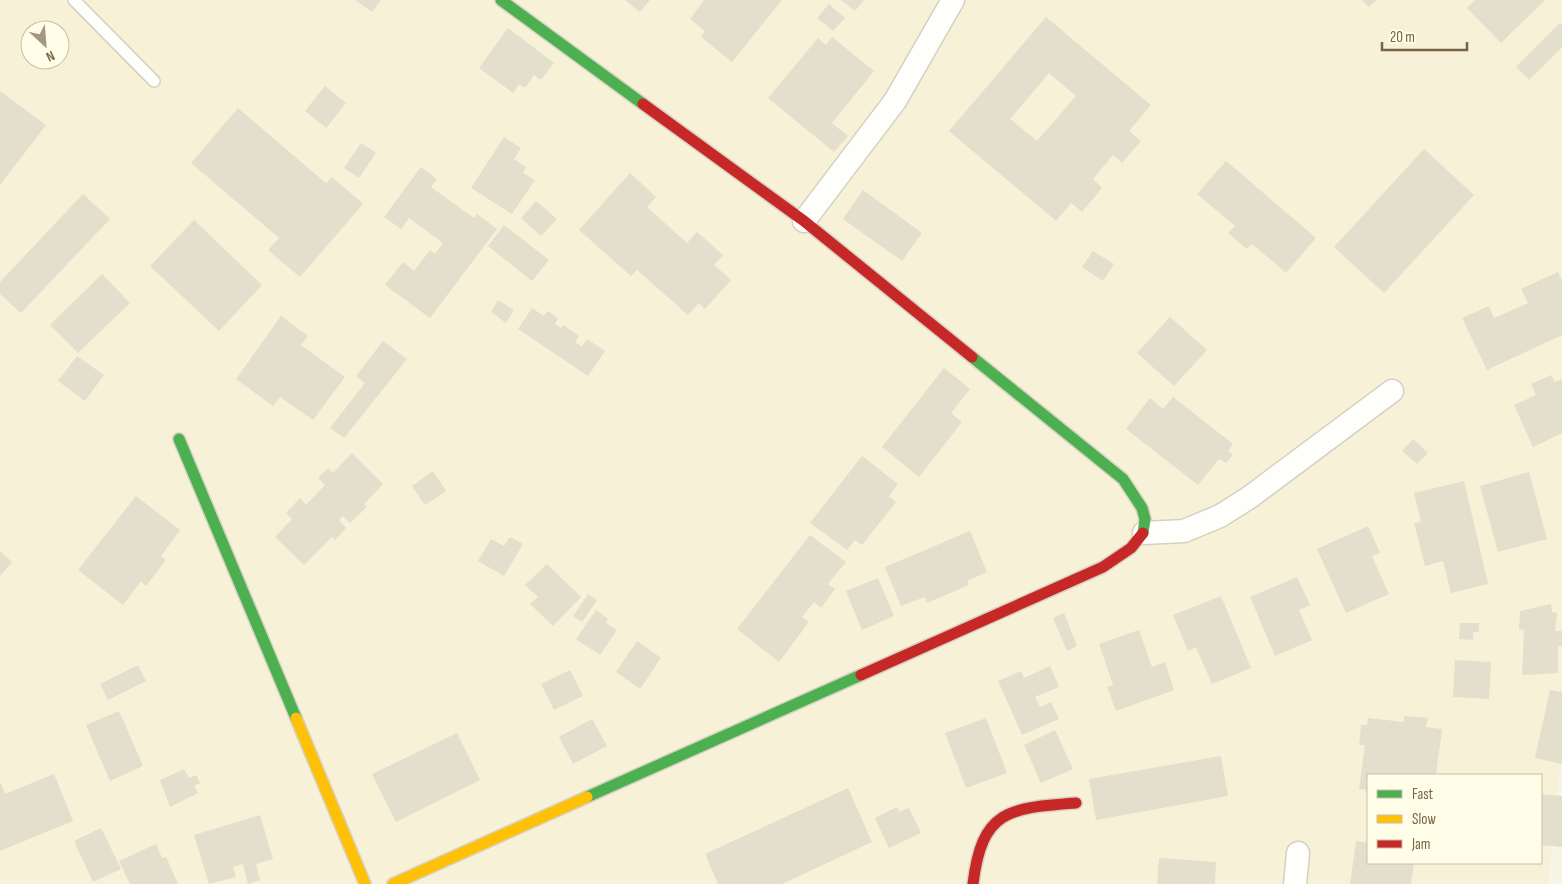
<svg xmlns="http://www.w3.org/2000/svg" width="1562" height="884" font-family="'Sofia Sans Condensed',sans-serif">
<rect width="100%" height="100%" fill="#f7f5e6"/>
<path fill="#f7f1d8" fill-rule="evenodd" d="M 0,0 L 1562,0 L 1562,752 L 1548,884 L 0,884 ZM 30,30 L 60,30 L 60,60 L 30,60 ZM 1368,775 L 1541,775 L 1541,863 L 1368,863 Z"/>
<g fill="#e4decd" fill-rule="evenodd">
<path d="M 355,0 L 381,0 L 372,12 Z"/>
<path d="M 625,0 L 650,0 L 640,12 Z"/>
<path d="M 704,0 L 782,0 L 732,62 L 701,37 L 705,31 L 690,19 Z"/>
<path d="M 841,0 L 864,0 L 855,11 Z"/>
<path d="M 1362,0 L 1377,0 L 1369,7 Z"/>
<path d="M 1475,0 L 1545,0 L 1501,43 L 1467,8 Z"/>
<path d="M 829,4 L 845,18 L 833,31 L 817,18 Z"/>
<path d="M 1046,17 L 1151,105 L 1129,131 L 1141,141 L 1122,163 L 1113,155 L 1093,179 L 1102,188 L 1082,212 L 1071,203 L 1056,221 L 949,131 ZM 1049,73 L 1076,96 L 1037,141 L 1010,119 Z"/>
<path d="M 1560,23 L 1562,25 L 1562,47 L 1529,80 L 1516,67 Z"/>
<path d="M 508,28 L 554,63 L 541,80 L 534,75 L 525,88 L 519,84 L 513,93 L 479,68 Z"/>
<path d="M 832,37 L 874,71 L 832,123 L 848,136 L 834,152 L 768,98 L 818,38 L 826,45 Z"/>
<path d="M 325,86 L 346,103 L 326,128 L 305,111 Z"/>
<path d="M 0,91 L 46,125 L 0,185 Z"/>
<path d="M 238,108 L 326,183 L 332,177 L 363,204 L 300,277 L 268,250 L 279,238 L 191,163 Z"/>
<path d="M 504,137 L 521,148 L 514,159 L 526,167 L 523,173 L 535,180 L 512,214 L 471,188 Z"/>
<path d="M 361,143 L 376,153 L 359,178 L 344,168 Z"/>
<path d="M 1424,149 L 1474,195 L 1384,293 L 1334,247 Z"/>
<path d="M 1226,161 L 1316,238 L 1286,273 L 1252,244 L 1247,249 L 1228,233 L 1235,226 L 1197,194 Z"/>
<path d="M 421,167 L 437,179 L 431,187 L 474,218 L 477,214 L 497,229 L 430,318 L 385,285 L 403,262 L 414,271 L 430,250 L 435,254 L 443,243 L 409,218 L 401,229 L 384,217 Z"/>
<path d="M 630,173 L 656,197 L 647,207 L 687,243 L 697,232 L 723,255 L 714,265 L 731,280 L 705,309 L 699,303 L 688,315 L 637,270 L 631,276 L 579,230 Z"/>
<path d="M 863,190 L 922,233 L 902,261 L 843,219 Z"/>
<path d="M 83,194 L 110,219 L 21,313 L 0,294 L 0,282 Z"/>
<path d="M 536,201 L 557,219 L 541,236 L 521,218 Z"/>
<path d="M 194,220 L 262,285 L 219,331 L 150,266 Z"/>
<path d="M 504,225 L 549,260 L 532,281 L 488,246 Z"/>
<path d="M 1093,251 L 1114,264 L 1103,281 L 1082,267 Z"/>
<path d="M 1558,272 L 1562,281 L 1562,335 L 1487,370 L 1462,318 L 1489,306 L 1494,318 L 1528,303 L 1521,289 Z"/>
<path d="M 102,274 L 130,303 L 78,353 L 50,325 Z"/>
<path d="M 498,300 L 514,310 L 506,323 L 491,312 Z"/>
<path d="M 532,308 L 544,316 L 548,311 L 558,318 L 555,324 L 561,328 L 563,325 L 579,336 L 575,342 L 582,347 L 587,339 L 605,351 L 588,376 L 518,329 Z"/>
<path d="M 281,316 L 308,336 L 301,345 L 345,377 L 313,420 L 280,397 L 273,406 L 236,379 Z"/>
<path d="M 1170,317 L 1207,350 L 1174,386 L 1137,353 Z"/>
<path d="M 383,341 L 407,359 L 344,438 L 330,428 L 365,383 L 356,376 Z"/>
<path d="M 77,356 L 104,375 L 85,401 L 58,381 Z"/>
<path d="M 944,368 L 970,389 L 951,413 L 962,422 L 919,477 L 882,447 Z"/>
<path d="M 1551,375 L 1555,382 L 1562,379 L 1562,433 L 1533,447 L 1514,405 L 1536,395 L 1531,384 Z"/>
<path d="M 1173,397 L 1233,444 L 1228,451 L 1233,455 L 1226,463 L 1219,459 L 1198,485 L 1126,429 L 1150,398 L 1163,409 Z"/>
<path d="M 1413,439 L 1428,453 L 1417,464 L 1402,451 Z"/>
<path d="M 352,453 L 383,484 L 364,504 L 367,507 L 350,523 L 343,516 L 339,520 L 346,528 L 335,540 L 332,537 L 304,565 L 275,537 L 292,519 L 286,513 L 300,498 L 306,505 L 325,485 L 318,478 L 328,468 L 333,473 Z"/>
<path d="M 862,456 L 898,484 L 889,496 L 896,502 L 862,545 L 855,540 L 847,550 L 810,523 Z"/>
<path d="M 433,471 L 446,491 L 425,505 L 412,486 Z"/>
<path d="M 1529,472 L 1547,539 L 1498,552 L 1480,486 Z"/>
<path d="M 1464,481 L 1488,584 L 1451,593 L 1443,561 L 1425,566 L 1414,523 L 1421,522 L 1414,493 Z"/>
<path d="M 136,496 L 180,530 L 161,556 L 166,560 L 146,586 L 141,581 L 123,605 L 78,570 Z"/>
<path d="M 1368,526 L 1380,553 L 1372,556 L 1389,594 L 1346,613 L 1317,549 Z"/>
<path d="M 970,531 L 987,572 L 967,581 L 969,585 L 927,603 L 925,597 L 901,606 L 885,567 Z"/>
<path d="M 810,535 L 846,562 L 828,584 L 835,589 L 821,608 L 814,602 L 802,617 L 809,622 L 779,662 L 737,629 Z"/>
<path d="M 510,537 L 523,544 L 504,576 L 478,561 L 491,539 L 504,546 Z"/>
<path d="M 0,551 L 12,562 L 0,576 Z"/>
<path d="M 547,564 L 581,597 L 553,626 L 530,604 L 538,597 L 525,585 Z"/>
<path d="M 1297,577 L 1310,605 L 1299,610 L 1312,640 L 1275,656 L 1250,597 Z"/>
<path d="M 878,578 L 894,616 L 862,630 L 846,591 Z"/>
<path d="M 588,594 L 597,600 L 582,622 L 573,616 Z"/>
<path d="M 1221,596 L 1251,668 L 1212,684 L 1196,647 L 1188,651 L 1173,615 Z"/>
<path d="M 1551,604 L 1552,612 L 1557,613 L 1555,631 L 1562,631 L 1562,646 L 1558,646 L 1558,673 L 1522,675 L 1524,630 L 1519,629 L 1520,611 Z"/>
<path d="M 596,610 L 608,619 L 606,623 L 617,630 L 600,655 L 576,639 Z"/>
<path d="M 1064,613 L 1077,646 L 1067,651 L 1053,618 Z"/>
<path d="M 1460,623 L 1479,623 L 1479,631 L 1473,633 L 1473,640 L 1459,639 Z"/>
<path d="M 1139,630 L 1152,667 L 1165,662 L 1174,690 L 1116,711 L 1107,687 L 1113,685 L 1099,644 Z"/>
<path d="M 637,641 L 661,658 L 640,689 L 616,672 Z"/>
<path d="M 1455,660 L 1491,662 L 1489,699 L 1453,697 Z"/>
<path d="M 138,665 L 146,681 L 108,700 L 100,684 Z"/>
<path d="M 1050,666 L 1059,687 L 1035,697 L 1040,707 L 1051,702 L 1059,719 L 1022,735 L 998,681 L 1021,671 L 1024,678 Z"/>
<path d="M 570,670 L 583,696 L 554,710 L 541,684 Z"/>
<path d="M 1550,690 L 1562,692 L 1562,764 L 1535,758 Z"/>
<path d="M 119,711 L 143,766 L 110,781 L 86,725 Z"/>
<path d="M 1404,716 L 1428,718 L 1426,727 L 1442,729 L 1436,775 L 1368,775 L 1368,790 L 1359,789 L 1365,745 L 1359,745 L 1361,725 L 1367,725 L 1368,718 L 1404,722 Z"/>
<path d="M 986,718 L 1007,773 L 966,788 L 945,733 Z"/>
<path d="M 592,719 L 607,746 L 573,764 L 559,737 Z"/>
<path d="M 1055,730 L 1073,769 L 1041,783 L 1024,745 Z"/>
<path d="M 457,733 L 480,780 L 396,822 L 372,774 Z"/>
<path d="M 1221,756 L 1228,796 L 1096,820 L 1089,779 Z"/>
<path d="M 184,769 L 189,778 L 196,775 L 200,783 L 194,786 L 198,793 L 170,807 L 160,780 Z"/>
<path d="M 54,774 L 73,821 L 0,851 L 0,782 L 5,794 Z"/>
<path d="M 848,788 L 872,842 L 782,884 L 718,884 L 705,854 Z"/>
<path d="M 1541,794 L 1562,796 L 1562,847 L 1541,845 Z"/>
<path d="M 897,807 L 899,812 L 909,808 L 921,833 L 889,848 L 875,818 Z"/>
<path d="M 260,815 L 273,859 L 256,864 L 260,880 L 248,884 L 243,864 L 233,867 L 236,877 L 209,884 L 194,835 Z"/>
<path d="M 101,828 L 121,869 L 93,882 L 74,841 Z"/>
<path d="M 1356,841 L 1368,843 L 1368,863 L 1414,863 L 1411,884 L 1350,884 Z"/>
<path d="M 156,844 L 162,858 L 166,857 L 178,884 L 130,884 L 119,861 Z"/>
<path d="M 1159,858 L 1216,862 L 1215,884 L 1157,884 Z"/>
</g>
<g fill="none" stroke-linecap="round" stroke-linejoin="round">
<defs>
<path id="lane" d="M 74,0 L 154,81"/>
<g id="street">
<path d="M 804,221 L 895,101 L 953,0"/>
<path d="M 1144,533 L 1184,531 L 1220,516 L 1250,497 L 1392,391"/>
<path d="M 1295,884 L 1298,853"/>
</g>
<g id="fast">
<path d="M 501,0 L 643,104"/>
<path d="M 972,357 L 1123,479 L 1142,508 L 1145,519 L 1143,533"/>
<path d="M 179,439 L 296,718"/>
<path d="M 587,797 L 861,675"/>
</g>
<g id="slow">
<path d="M 296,718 L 365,884"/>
<path d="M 393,884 L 587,797"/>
</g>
<g id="jam">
<path d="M 643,104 L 804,221 L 972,357"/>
<path d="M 861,675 L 1103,567 L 1131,548 L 1143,533"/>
<path d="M 973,884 C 982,810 1008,808 1076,803"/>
</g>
</defs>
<use href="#lane" stroke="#d6d0c1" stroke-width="14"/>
<use href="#street" stroke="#d6d0c1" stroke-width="25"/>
<use href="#fast" stroke="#d8d2c2" stroke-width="14"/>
<use href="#slow" stroke="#d8d2c2" stroke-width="14"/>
<use href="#jam" stroke="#d8d2c2" stroke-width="14"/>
<use href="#lane" stroke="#fefefb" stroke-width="11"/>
<use href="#street" stroke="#fefefb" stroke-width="22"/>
<use href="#fast" stroke="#4caf50" stroke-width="11"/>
<use href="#slow" stroke="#ffc107" stroke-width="11"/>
<use href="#jam" stroke="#c62828" stroke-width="11"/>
</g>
<rect x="1367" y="774" width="175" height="90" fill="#fffce7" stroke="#c9bfa6"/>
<rect x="1377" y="790" width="25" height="8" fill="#4caf50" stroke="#c9bfa6"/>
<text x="1412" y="799" font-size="15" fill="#776444">Fast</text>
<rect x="1377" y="815" width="25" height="8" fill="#ffc107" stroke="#c9bfa6"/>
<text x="1412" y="824" font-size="15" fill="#776444">Slow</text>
<rect x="1377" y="840" width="25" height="8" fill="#c62828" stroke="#c9bfa6"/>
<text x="1412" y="849" font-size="15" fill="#776444">Jam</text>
<g transform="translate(45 45) rotate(154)"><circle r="24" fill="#fffce7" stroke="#c9bfa6"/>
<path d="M0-4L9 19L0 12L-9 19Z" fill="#a4977d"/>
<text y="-8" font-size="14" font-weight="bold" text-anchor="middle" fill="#776444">N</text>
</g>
<path d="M1382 42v8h85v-8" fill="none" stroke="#776444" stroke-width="2.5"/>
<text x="1390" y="42" font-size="15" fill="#776444" stroke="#fffce7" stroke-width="4" paint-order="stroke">20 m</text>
</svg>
